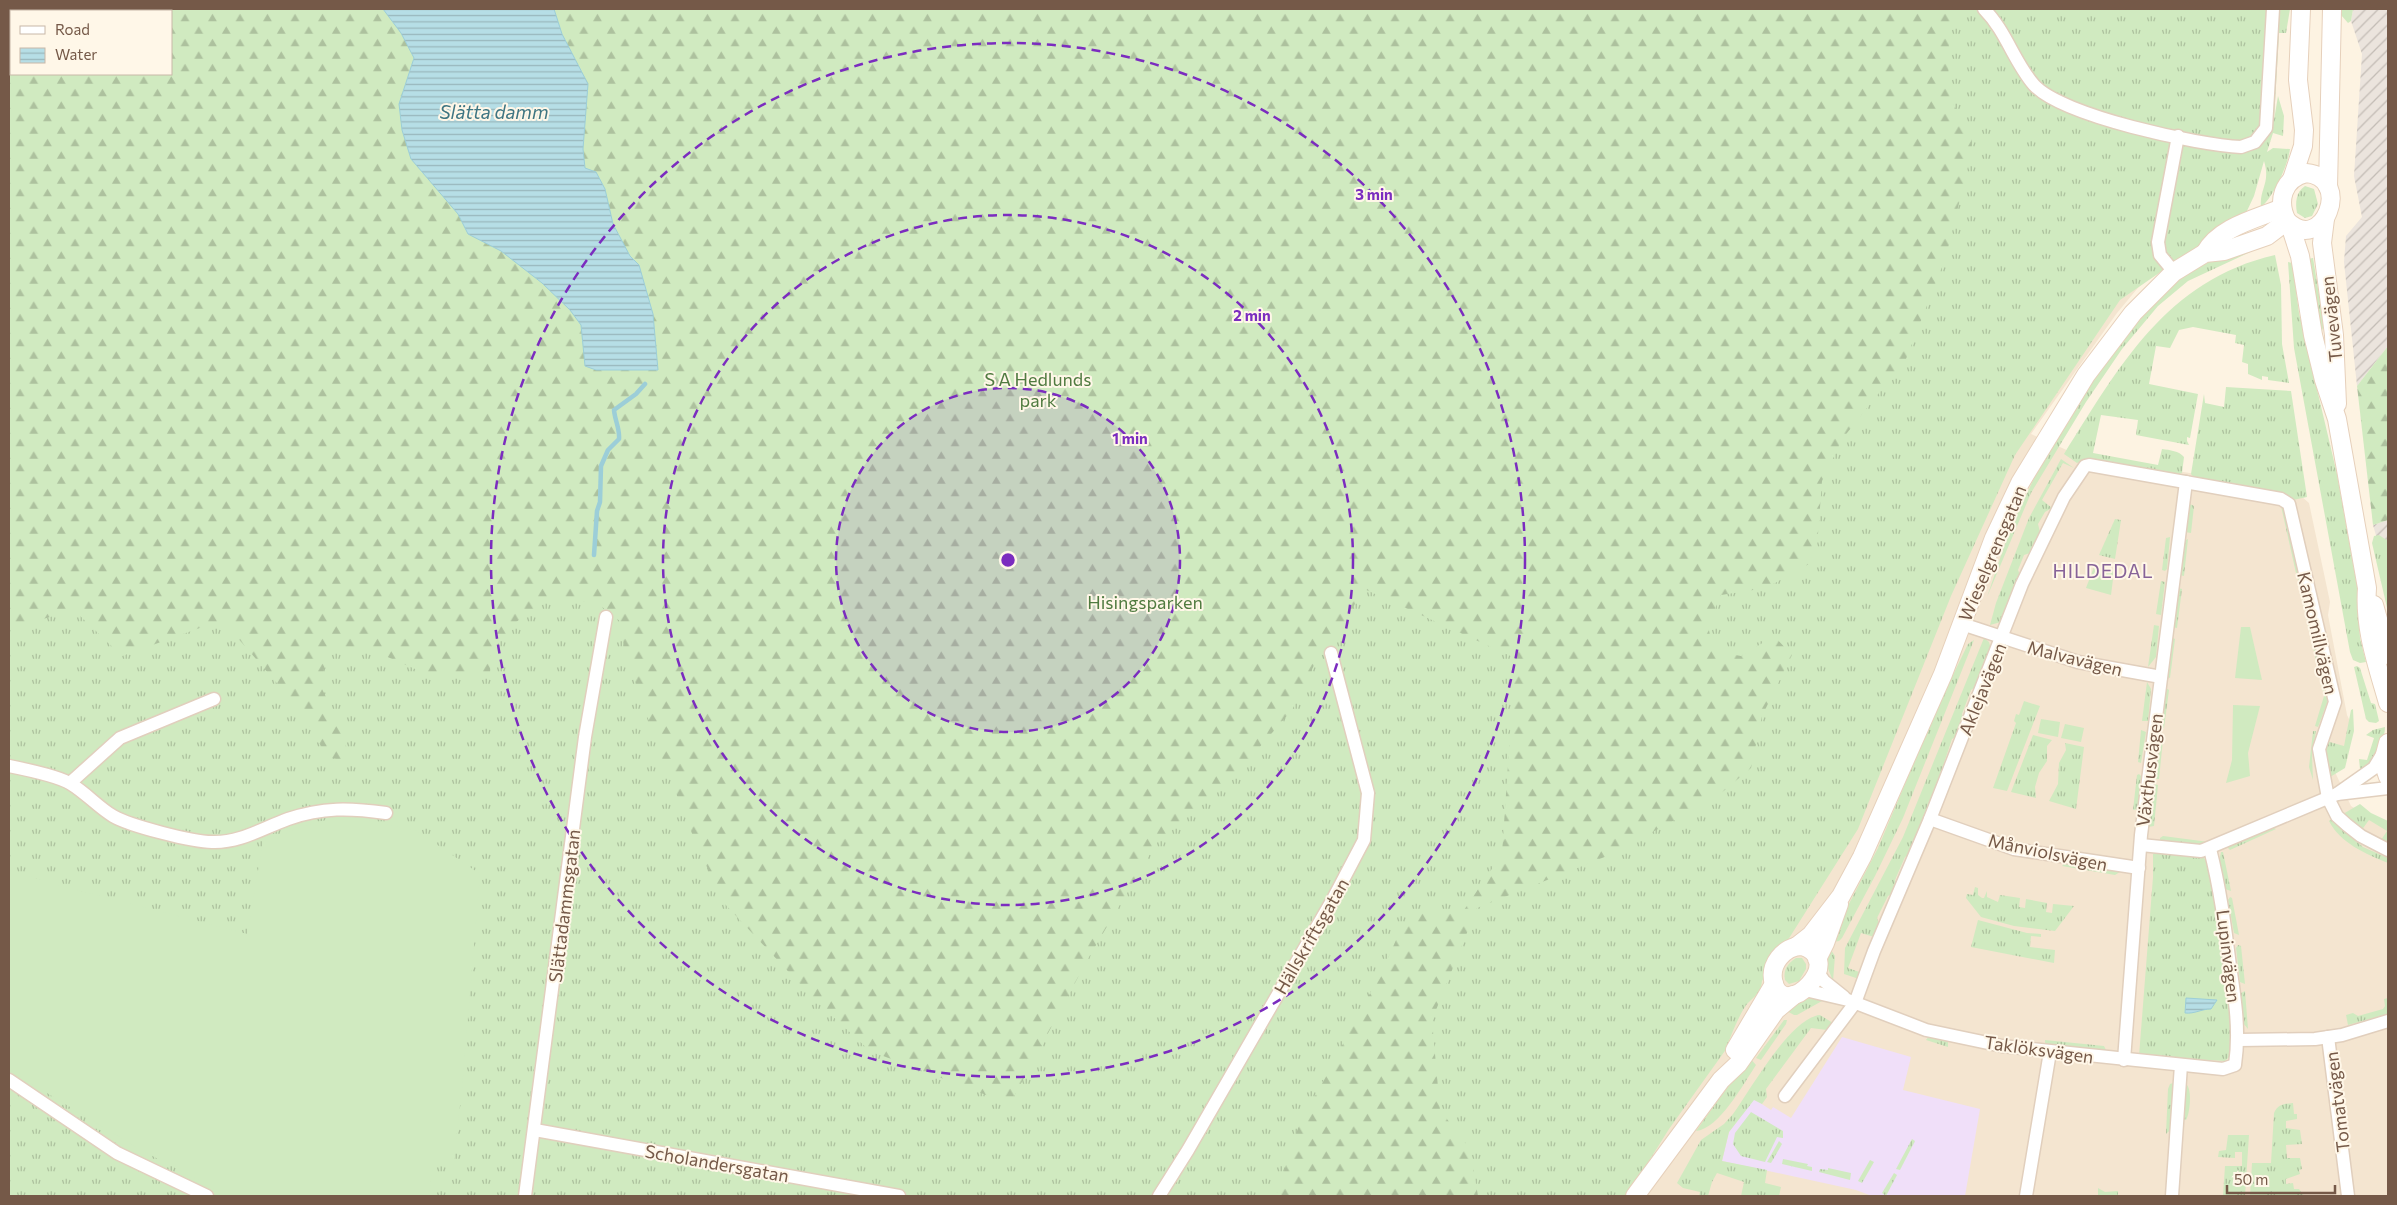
<svg xmlns="http://www.w3.org/2000/svg" width="2397" height="1205" font-family="Commissioner,sans-serif">
<defs>
<pattern id="industrial-furrows" width="10" height="10" patternUnits="userSpaceOnUse" patternTransform="scale(1.25)"><rect width="10" height="10" fill="#ebe4dd"/><path d="M-1 1l2-2M0 10L10 0M9 11l2-2" fill="none" stroke="#c3bcb5"/></pattern>
<pattern id="grass-tufts" width="24" height="20" patternUnits="userSpaceOnUse" patternTransform="scale(1.25)"><rect width="24" height="20" fill="#d0eac0"/><path d="M3 7l-1-3M5 7V3M7 7l1-3M15 17l-1-3M17 17v-4M19 17l1-3" fill="none" stroke="#adc19e"/></pattern>
<pattern id="forest-firs" width="22" height="20" patternUnits="userSpaceOnUse" patternTransform="scale(1.25)"><rect width="22" height="20" fill="#d0eac0"/><path d="M5 1l3.5 6h-7zM16 11l3.5 6h-7z" fill="#adc19e"/></pattern>
<pattern id="water-rules" width="6" height="5" patternUnits="userSpaceOnUse" patternTransform="scale(1.25)"><rect width="6" height="5" fill="#b6dee6"/><path d="M0 2.5h6" fill="none" stroke="#99b7bc"/></pattern>
</defs>
<rect width="100%" height="100%" fill="#fdf3e2"/>
<path fill="#f4e5d0" d="M 2152,271 L 2117,313 L 2031,434 L 2080,456 L 2293,489 L 2309,503 L 2330,602 L 2328,615 L 2347,715 L 2352,725 L 2345,747 L 2334,770 L 2351,806 L 2388,829 L 2388,1196 L 1478,1196 L 1712,650 Z"/>
<g fill="url(#industrial-furrows)">
<path d="M 2353,9 L 2388,9 L 2388,346 L 2357,386 L 2344,262 L 2346,236 L 2362,217 L 2354,176 L 2362,54 L 2351,21 Z"/>
<path d="M 2388,520 L 2388,577 L 2373,525 Z"/>
</g>
<path fill="#f0dff9" d="M 1842,1037 L 1911,1057 L 1903,1090 L 1980,1109 L 1965,1196 L 1872,1196 L 1856,1190 L 1722,1161 L 1729,1132 L 1754,1099 L 1771,1110 L 1773,1107 L 1791,1118 Z"/>
<g fill="url(#grass-tufts)" fill-rule="evenodd">
<path d="M 9,9 L 2290,9 L 2286,33 L 2279,33 L 2274,120 L 2278,96 L 2284,116 L 2283,136 L 2273,133 L 2267,152 L 2273,148 L 2290,149 C 2288,165 2273,198 2261,207 C 2259,189 2271,183 2264,161 L 2254,196 L 2246,213 L 2120,300 L 2015,455 L 1951,596 L 1858,829 L 1762,981 C 1761,992 1756,995 1748,1003 C 1742,1009 1729,1038 1727,1048 L 1669,1129 L 1627,1196 L 9,1196 ZM 11,11 L 171,11 L 171,74 L 11,74 Z"/>
<path d="M 2342,9 L 2353,9 L 2351,21 L 2348,23 L 2341,15 Z"/>
<path d="M 2305,186 L 2314,189 L 2318,204 L 2312,216 L 2305,218 L 2297,213 C 2295,202 2296,192 2305,186 Z"/>
<path d="M 2261,247 L 2188,281 L 2158,306 L 2122,349 L 2086,402 L 2031,493 L 1987,597 L 2010,529 L 2040,466 L 2098,372 L 2130,328 L 2173,284 L 2194,269 L 2229,253 Z"/>
<path d="M 2275,255 L 2281,285 L 2282,344 L 2289,383 L 2268,380 L 2268,377 L 2262,376 L 2262,380 L 2248,374 L 2248,364 L 2242,362 L 2244,345 L 2235,343 L 2236,335 L 2193,327 L 2179,330 L 2170,348 L 2156,346 L 2149,384 L 2198,394 L 2190,438 L 2187,437 L 2187,441 L 2189,445 L 2136,435 L 2138,420 L 2101,415 L 2093,453 L 2158,465 L 2162,449 C 2170,450 2179,451 2184,457 L 2182,473 L 2176,475 L 2082,461 L 2077,463 L 2064,454 C 2119,367 2166,280 2275,255 Z"/>
<path d="M 2313,258 L 2324,325 L 2322,331 L 2308,259 Z"/>
<path d="M 2288,262 L 2292,263 L 2293,268 L 2299,313 L 2337,474 L 2357,586 L 2360,638 L 2366,662 L 2360,663 L 2353,660 L 2350,652 L 2294,348 Z"/>
<path d="M 2226,387 L 2291,391 L 2307,497 L 2293,500 L 2289,496 L 2277,493 L 2195,479 L 2191,474 L 2204,394 L 2205,403 L 2224,407 Z"/>
<path d="M 2061,459 L 2074,468 L 2063,463 L 2042,500 L 2052,508 L 2045,512 L 2038,524 L 2040,532 L 2030,553 L 2024,555 L 2018,570 L 2020,575 L 2001,622 L 1990,625 L 1996,603 L 2029,518 Z"/>
<path d="M 2190,504 L 2194,506 L 2191,533 L 2185,532 Z"/>
<path d="M 2281,506 L 2284,509 L 2299,572 L 2296,573 Z"/>
<path d="M 2115,519 L 2121,520 L 2115,559 L 2099,555 Z"/>
<path d="M 2379,535 L 2388,541 L 2388,612 L 2372,543 L 2374,536 Z"/>
<path d="M 2170,537 L 2167,569 L 2165,571 L 2162,570 L 2166,538 Z"/>
<path d="M 2188,539 L 2184,576 L 2179,575 L 2184,541 Z"/>
<path d="M 2299,574 L 2327,690 L 2327,703 L 2318,727 L 2315,726 L 2324,696 L 2298,580 L 2297,575 Z"/>
<path d="M 2161,581 L 2165,582 L 2161,615 L 2156,614 Z"/>
<path d="M 2178,588 L 2182,589 L 2177,628 L 2172,627 Z"/>
<path d="M 2154,625 L 2159,626 L 2156,657 L 2148,667 Z"/>
<path d="M 1984,638 L 1989,642 L 1991,649 L 1977,686 L 1971,690 L 1962,714 L 1964,721 L 1959,735 L 1952,739 L 1944,763 L 1946,767 L 1911,854 L 1905,857 L 1895,880 L 1897,887 L 1893,893 L 1888,896 L 1877,918 L 1880,927 L 1874,937 L 1861,933 L 1848,968 L 1862,973 L 1859,979 L 1844,974 L 1845,948 L 1903,837 Z"/>
<path d="M 2173,638 L 2175,639 L 2170,678 L 2165,676 L 2170,639 Z"/>
<path d="M 1974,640 L 1903,818 L 1875,876 L 1842,938 L 1839,941 L 1833,942 L 1839,923 L 1878,848 L 1937,708 L 1968,644 Z"/>
<path d="M 2357,666 L 2360,668 L 2371,703 L 2375,704 L 2379,721 L 2376,723 L 2369,722 L 2366,719 L 2354,667 Z"/>
<path d="M 2147,682 L 2151,689 L 2148,721 L 2142,721 Z"/>
<path d="M 2166,688 L 2169,690 L 2164,728 L 2161,729 L 2159,727 L 2163,690 Z"/>
<path d="M 2024,701 L 2040,706 L 2007,791 L 1993,788 L 2016,723 L 2014,721 L 2016,714 L 2019,715 Z"/>
<path d="M 2353,709 L 2354,731 L 2345,768 L 2330,777 L 2323,762 L 2326,741 L 2344,746 L 2351,710 Z"/>
<path d="M 2385,727 C 2385,741 2374,766 2360,769 L 2359,759 L 2367,760 L 2374,738 L 2366,735 L 2373,730 Z"/>
<path d="M 2141,730 L 2146,732 L 2141,763 L 2138,762 Z"/>
<path d="M 2313,731 L 2316,731 L 2312,755 L 2313,780 L 2309,767 Z"/>
<path d="M 2033,735 L 2052,740 L 2047,746 L 2047,761 L 2039,773 L 2035,787 L 2036,798 L 2011,792 Z"/>
<path d="M 2157,739 L 2163,739 L 2159,779 L 2153,779 Z"/>
<path d="M 2065,743 L 2084,747 L 2076,809 L 2049,801 L 2058,784 L 2059,763 L 2066,750 Z"/>
<path d="M 2139,774 L 2141,776 L 2138,809 L 2133,810 L 2137,775 Z"/>
<path d="M 2153,784 L 2158,785 L 2154,826 L 2148,827 Z"/>
<path d="M 2360,804 L 2371,813 L 2388,821 L 2388,843 L 2381,840 L 2387,831 L 2369,820 L 2361,831 L 2343,814 Z"/>
<path d="M 2332,819 L 2363,847 L 2388,858 L 2388,863 C 2366,854 2340,843 2329,821 Z"/>
<path d="M 2272,827 L 2276,829 L 2230,850 L 2227,847 Z"/>
<path d="M 2163,836 L 2209,842 L 2202,845 L 2160,841 L 2160,838 Z"/>
<path d="M 2158,852 L 2204,858 L 2209,866 L 2230,993 L 2232,1054 L 2225,1061 L 2139,1056 L 2153,877 L 2153,854 Z"/>
<path d="M 2221,852 L 2223,852 L 2231,891 L 2225,889 L 2219,862 Z"/>
<path d="M 2065,863 L 2119,871 L 2120,872 L 2115,875 L 2062,866 Z"/>
<path d="M 1975,887 L 1978,888 L 1978,895 L 1982,898 L 1984,898 L 1987,891 L 1987,897 L 1998,902 L 2000,895 L 2020,898 L 2019,907 L 2025,908 L 2026,899 L 2047,903 L 2046,912 L 2052,913 L 2053,904 L 2074,906 L 2055,931 L 2014,926 L 1981,917 L 1966,898 L 1967,894 L 1973,895 Z"/>
<path d="M 2230,897 L 2232,898 L 2239,935 L 2234,933 L 2228,900 Z"/>
<path d="M 1978,920 L 2027,933 L 2041,934 L 2041,937 L 2031,936 L 2030,947 L 2055,950 L 2054,963 L 1971,947 Z"/>
<path d="M 2238,945 L 2241,946 L 2245,984 L 2240,982 L 2236,948 Z"/>
<path d="M 1829,947 L 1835,956 L 1833,981 L 1827,966 Z"/>
<path d="M 1796,958 L 1802,958 L 1806,964 L 1806,969 L 1799,981 L 1789,984 L 1785,980 C 1783,970 1787,964 1796,958 Z"/>
<path d="M 2245,991 L 2248,1029 L 2243,1023 L 2241,993 Z"/>
<path d="M 1813,998 L 1822,1001 L 1797,1015 L 1794,1015 L 1785,1010 L 1805,999 Z"/>
<path d="M 2388,998 L 2388,1014 L 2348,1025 L 2346,1015 L 2353,1013 L 2358,1016 L 2383,1009 L 2385,1006 L 2384,999 Z"/>
<path d="M 1820,1015 L 1833,1023 L 1827,1030 L 1811,1028 L 1766,1089 L 1767,1097 L 1762,1104 L 1754,1100 L 1729,1132 L 1722,1161 L 1767,1170 L 1765,1183 L 1781,1187 L 1779,1196 L 1741,1196 L 1744,1182 L 1717,1173 L 1712,1182 L 1708,1196 L 1699,1196 L 1700,1192 L 1683,1188 L 1677,1183 L 1701,1140 L 1724,1124 L 1733,1114 C 1751,1089 1790,1018 1820,1015 Z"/>
<path d="M 1784,1020 L 1787,1020 L 1786,1024 L 1761,1060 L 1756,1058 Z"/>
<path d="M 1929,1036 L 1948,1042 L 1948,1047 L 1926,1040 Z"/>
<path d="M 2045,1040 L 2104,1046 L 2106,1050 L 2106,1052 L 2045,1046 Z"/>
<path d="M 1749,1057 L 1756,1065 C 1744,1083 1719,1129 1696,1131 Z"/>
<path d="M 2173,1083 L 2170,1130 L 2166,1134 L 2168,1089 L 2170,1084 Z"/>
<path d="M 2187,1085 C 2192,1091 2190,1113 2186,1120 L 2183,1119 L 2184,1087 Z"/>
<path d="M 2293,1103 L 2294,1114 L 2297,1114 L 2297,1119 L 2286,1121 L 2286,1128 L 2300,1130 L 2302,1144 L 2286,1145 L 2287,1158 L 2300,1158 L 2302,1169 L 2299,1170 L 2300,1174 L 2286,1179 L 2286,1184 L 2293,1183 L 2294,1189 L 2299,1189 L 2304,1196 L 2250,1196 L 2252,1163 L 2271,1163 L 2274,1113 C 2278,1104 2284,1104 2293,1103 Z"/>
<path d="M 1751,1112 L 1783,1131 L 1783,1138 L 1777,1137 L 1765,1162 L 1741,1156 L 1733,1144 L 1735,1133 Z"/>
<path d="M 2228,1135 L 2249,1135 L 2245,1196 L 2223,1196 L 2225,1166 L 2242,1166 L 2242,1152 L 2235,1152 L 2235,1158 L 2218,1157 L 2219,1151 L 2226,1150 Z"/>
<path d="M 1912,1139 L 1915,1141 L 1900,1170 L 1896,1169 Z"/>
<path d="M 1779,1141 L 1782,1144 L 1771,1163 L 1767,1162 Z"/>
<path d="M 1783,1159 L 1808,1164 L 1807,1166 L 1812,1167 L 1812,1171 L 1782,1164 Z"/>
<path d="M 1870,1160 L 1874,1162 L 1862,1183 L 1858,1181 Z"/>
<path d="M 1828,1168 L 1851,1173 L 1850,1180 L 1819,1172 L 1820,1169 L 1828,1170 Z"/>
<path d="M 1894,1173 L 1897,1175 L 1886,1196 L 1882,1193 Z"/>
<path d="M 2098,1188 L 2105,1192 L 2118,1191 L 2118,1196 L 2098,1196 Z"/>
</g>
<g fill="url(#forest-firs)" fill-rule="evenodd">
<path d="M 9,9 L 383,9 L 401,33 L 414,58 L 399,104 L 430,179 L 458,214 L 468,234 L 501,251 L 542,283 L 570,310 L 581,325 L 586,366 L 596,370 L 658,370 L 653,314 L 639,265 L 630,256 L 613,224 L 605,189 L 585,168 L 583,149 L 588,85 L 562,34 L 554,9 L 1953,9 L 1948,58 L 1950,100 L 1973,132 L 1968,166 L 1946,257 L 1906,359 L 1843,438 L 1822,481 L 1816,560 L 1766,588 L 1721,595 L 1708,625 L 1713,651 L 1741,656 L 1774,636 L 1792,655 L 1762,716 L 1751,768 L 1713,800 L 1607,856 L 1477,908 L 1432,1020 L 1440,1110 L 1470,1149 L 1478,1196 L 1276,1196 L 1298,1128 L 1383,969 L 1401,929 L 1416,912 L 1462,913 L 1502,854 L 1515,658 L 1362,588 L 1339,639 L 1321,651 L 1292,710 L 1251,757 L 1157,842 L 1089,957 L 1010,1104 L 870,1051 L 814,999 L 724,903 L 697,846 L 660,753 L 624,649 L 621,622 L 596,602 L 546,599 L 515,623 L 491,652 L 490,674 L 422,672 L 367,648 L 329,649 L 320,685 L 338,721 L 348,752 L 344,760 L 330,758 L 319,743 L 312,728 L 300,720 L 282,689 L 222,620 L 122,656 L 74,610 L 9,629 ZM 11,11 L 171,11 L 171,74 L 11,74 Z"/>
<path d="M 2388,346 L 2388,520 L 2373,525 L 2357,386 Z"/>
</g>
<g fill="#d0eac0">
<path d="M 2094,567 L 2114,571 L 2111,595 L 2086,588 Z"/>
<path d="M 2241,627 L 2250,627 L 2262,680 L 2235,678 Z"/>
<path d="M 2233,705 L 2260,706 L 2248,753 L 2250,776 L 2226,783 L 2232,760 Z"/>
<path d="M 2041,719 L 2060,722 L 2058,737 L 2038,733 Z"/>
<path d="M 2065,724 L 2084,728 L 2081,742 L 2061,738 Z"/>
<path d="M 350,816 L 417,831 L 480,874 L 462,1088 L 453,1168 L 433,1165 L 429,1196 L 229,1196 L 141,1150 L 9,1070 L 9,862 L 10,866 L 18,873 L 62,886 L 247,934 L 263,842 L 316,822 Z"/>
</g>
<g fill="url(#water-rules)" stroke="#9cced8">
<path d="M 383,9 L 554,9 L 562,34 L 588,84 L 583,149 L 585,168 L 596,172 L 605,189 L 613,224 L 630,256 L 639,265 L 653,314 L 658,370 L 596,370 L 585,366 L 581,325 L 570,310 L 542,283 L 501,251 L 468,234 L 458,214 L 411,159 L 402,130 L 399,104 L 414,58 L 401,33 Z"/>
<path d="M 2186,998 L 2217,1000 L 2211,1009 C 2201,1009 2195,1014 2185,1013 Z"/>
</g>
<g fill="none" stroke-linecap="round" stroke-linejoin="round">
<path stroke="#9cced8" stroke-width="4.5" d="M 594,555 L 597,511 L 600,502 L 601,466 L 608,450 L 619,439 C 620,429 615,421 614,410 L 636,394 L 645,384"/>
<defs>
<g id="street">
<path d="M 1984,9 C 2006,31 2014,62 2034,85 C 2062,116 2198,145 2241,147 L 2255,142 L 2266,128 L 2273,9"/>
<path d="M 2174,272 L 2160,255 L 2158,242 L 2178,136"/>
<path d="M 1962,624 L 2078,662 L 2161,677"/>
<path d="M 9,766 C 24,769 59,776 71,784 C 86,793 98,807 113,816 C 130,826 193,842 212,842 C 240,843 263,828 288,819 C 323,807 350,808 386,813"/>
<path d="M 70,783 L 120,738 L 214,699"/>
<path d="M 2337,794 L 2374,768 L 2383,753"/>
<path d="M 1930,819 L 2014,849 L 2139,868"/>
<path d="M 2141,845 L 2201,851 L 2337,794 L 2388,788"/>
<path d="M 1817,971 L 1824,981 L 1844,997"/>
<path d="M 1805,990 L 1848,1000 L 1926,1030 L 2002,1046 L 2223,1069 L 2235,1065 C 2240,1031 2235,999 2230,966 C 2225,926 2220,888 2210,849"/>
<path d="M 2328,1037 L 2348,1196"/>
<path d="M 2239,1040 L 2315,1039 L 2342,1035 L 2388,1021"/>
<path d="M 2124,1060 L 2141,835 L 2186,482"/>
<path d="M 9,1080 L 117,1153 L 207,1196"/>
<path d="M 1785,1096 L 1855,1003 L 1874,951 L 1930,819 L 2022,584 L 2064,497 L 2085,466 L 2089,465 L 2281,499 L 2289,504 L 2335,702 L 2319,749 L 2328,798 L 2337,816 L 2347,825 L 2361,836 L 2388,850"/>
<path d="M 535,1130 L 899,1196"/>
<path d="M 525,1196 L 585,737 L 606,617"/>
<path d="M 1159,1196 L 1188,1150 L 1333,899 L 1364,840 L 1368,793 L 1331,653"/>
<path d="M 2026,1196 L 2050,1052"/>
<path d="M 2172,1196 L 2181,1065"/>
</g>
<g id="secondary">
<path d="M 2306,173 C 2354,177 2323,256 2287,221 C 2277,202 2282,179 2306,173 Z"/>
<path d="M 2292,179 L 2303,146 L 2304,130 L 2298,80 L 2301,9"/>
<path d="M 2328,187 L 2332,9"/>
<path d="M 2325,219 L 2322,243 L 2334,335 L 2337,404"/>
<path d="M 2290,225 L 2300,256 L 2313,335 L 2324,380 L 2337,419 L 2367,588 C 2364,629 2377,664 2388,703"/>
<path d="M 2205,253 C 2219,227 2256,219 2282,208"/>
<path d="M 2374,605 L 2388,655"/>
<path d="M 2388,743 L 2383,762 L 2388,777"/>
<path d="M 1797,946 L 1811,935 L 1841,896 L 1862,857 L 1943,674 L 1994,538 L 2020,483 L 2086,375 L 2133,313 L 2174,272 L 2205,253 L 2224,251 L 2267,236 L 2287,221"/>
<path d="M 1802,946 C 1848,960 1785,1022 1774,984 C 1768,965 1784,946 1802,946 Z"/>
<path d="M 1817,959 L 1825,943 L 1839,904"/>
<path d="M 1735,1050 L 1774,984"/>
<path d="M 1635,1196 L 1721,1080 L 1738,1064 L 1776,1010 L 1794,995"/>
</g>
</defs>
<use href="#street" stroke="#e1cfbd" stroke-width="15"/>
<use href="#secondary" stroke="#e6d0bb" stroke-width="20"/>
<use href="#street" stroke="#fff" stroke-width="12"/>
<use href="#secondary" stroke="#fff" stroke-width="18"/>
</g>
<circle cx="1008" cy="560" r="172" fill="#7b2cbf" fill-opacity=".12"/>
<g fill="none" stroke="#7b2cbf" stroke-width="2.5" stroke-dasharray="9 6">
<circle cx="1008" cy="560" r="172"/>
<circle cx="1008" cy="560" r="345"/>
<circle cx="1008" cy="560" r="517"/>
</g>
<g text-anchor="middle" dominant-baseline="central" stroke-width="4" stroke-linejoin="round" paint-order="stroke">
<g font-size="18" fill="#755948" stroke="#fff7e8">
<text transform="translate(2331 319) rotate(-96)">Tuvevägen</text>
<text transform="translate(1992 553) rotate(-67)">Wieselgrensgatan</text>
<text transform="translate(2318 633) rotate(77)">Kamomillvägen</text>
<text transform="translate(2075 658) rotate(14)">Malvavägen</text>
<text transform="translate(1982 689) rotate(-68)">Aklejavägen</text>
<text transform="translate(2149 770) rotate(-83)">Växthusvägen</text>
<text transform="translate(2048 852) rotate(12)">Månviolsvägen</text>
<text transform="translate(564 906) rotate(-83)">Slättadammsgatan</text>
<text transform="translate(1311 936) rotate(-60)">Hällskriftsgatan</text>
<text transform="translate(2229 956) rotate(83)">Lupinvägen</text>
<text transform="translate(2039 1049) rotate(8)">Taklöksvägen</text>
<text transform="translate(2337 1102) rotate(-97)">Tomatvägen</text>
<text transform="translate(717 1163) rotate(10)">Scholandersgatan</text>
</g>
<g font-size="18" fill="#507b40" stroke="#fff7e8">
<text x="1038" y="379">S A Hedlunds<tspan x="1038" dy="21">park</tspan></text>
<text x="1145" y="602">Hisingsparken</text>
</g>
<g font-size="19" font-style="italic" fill="#3e7582" stroke="#fff7e8">
<text x="494" y="111">Slätta damm</text>
</g>
<g font-size="19" letter-spacing="1" fill="#876398" stroke="#fff7e8">
<text x="2103" y="570">HILDEDAL</text>
</g>
</g>
<circle cx="1008" cy="560" r="8" fill="#7b2cbf" stroke="#fff7e8" stroke-width="2.5"/>
<g font-size="15" text-anchor="middle" font-weight="bold" fill="#7b2cbf" stroke="#fff7e8" stroke-width="4" stroke-linejoin="round" paint-order="stroke">
<text x="1374" y="200">3 min</text>
<text x="1252" y="321">2 min</text>
<text x="1130" y="444">1 min</text>
</g>
<rect width="2397" height="1205" fill="none" stroke="#755948" stroke-width="20"/>
<rect x="10" y="10" width="162" height="65" fill="#fff7e8" stroke="#c8b8a8"/>
<rect x="20" y="26" width="25" height="8" fill="#ffffff" stroke="#c8b8a8"/>
<text x="55" y="35" font-size="15" fill="#755948">Road</text>
<rect x="20" y="48" width="25" height="15" fill="url(#water-rules)" stroke="#c8b8a8"/>
<text x="55" y="60" font-size="15" fill="#755948">Water</text>
<path d="M2227 1185v8h108v-8" fill="none" stroke="#755948" stroke-width="2.5"/>
<text x="2234" y="1185" font-size="15" fill="#755948" stroke="#fff7e8" stroke-width="4" paint-order="stroke">50 m</text>
</svg>
